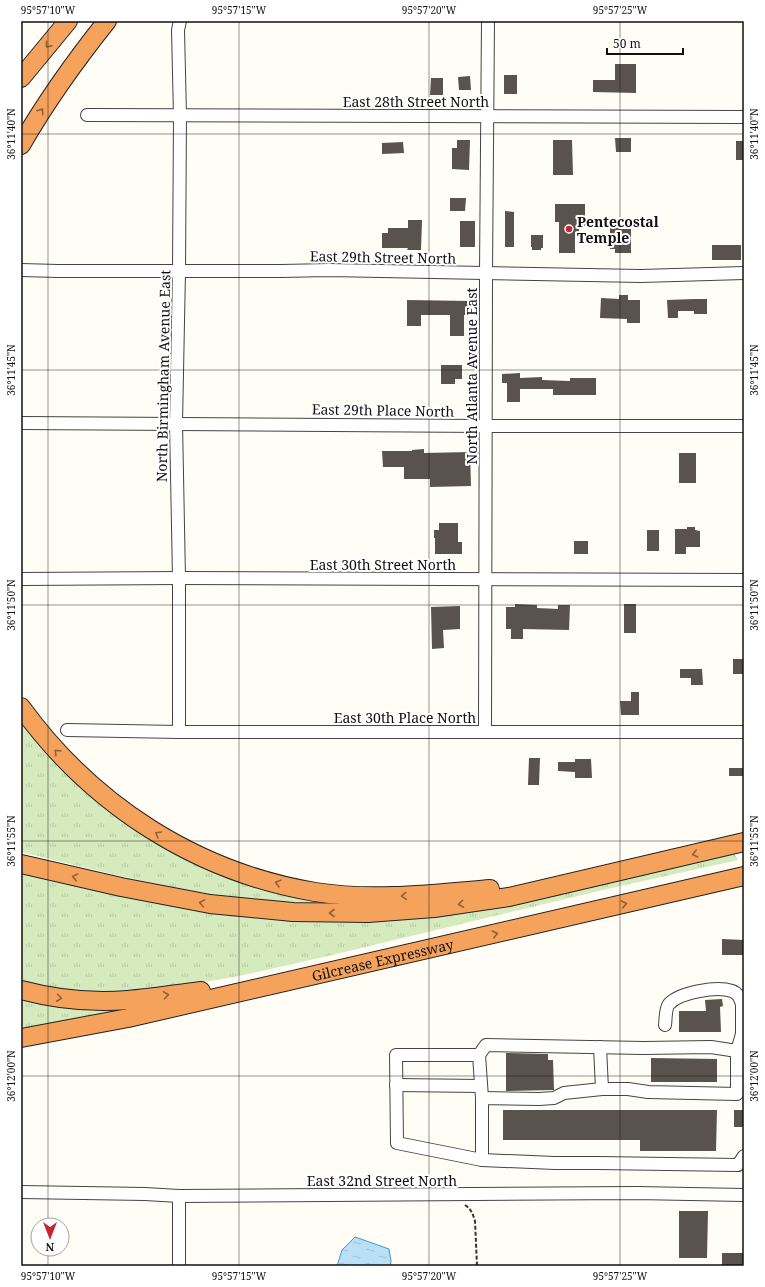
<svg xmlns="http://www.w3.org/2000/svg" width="765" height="1287" font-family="'Noto Serif',serif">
<defs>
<pattern id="grass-tufts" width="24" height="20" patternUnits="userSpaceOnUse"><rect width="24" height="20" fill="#d5ebbd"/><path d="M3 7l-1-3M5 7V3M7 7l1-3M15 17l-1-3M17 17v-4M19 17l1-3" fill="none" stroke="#b6c8a1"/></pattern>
<pattern id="water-ripples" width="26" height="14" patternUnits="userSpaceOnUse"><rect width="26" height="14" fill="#b9e0f7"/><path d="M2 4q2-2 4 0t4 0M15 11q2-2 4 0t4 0" fill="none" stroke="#9ebfd3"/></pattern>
</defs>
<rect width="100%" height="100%" fill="#fffdf5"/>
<g fill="url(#grass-tufts)">
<path d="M 21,717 L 124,818 L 315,897 L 315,903 C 267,901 219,897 172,887 C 122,877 71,864 21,852 Z"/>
<path d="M 734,853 L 738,860 L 607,889 L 328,956 L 239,976 L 150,992 L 100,995 L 21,983 L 21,874 L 46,877 L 245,915 L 313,922 L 368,922 L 453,914 L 508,905 Z"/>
<path d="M 21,997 L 126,1006 L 126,1011 L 21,1032 Z"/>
</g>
<path fill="url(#water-ripples)" stroke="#3f96cf" d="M 355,1237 L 389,1249 L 391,1261 L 390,1266 L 337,1266 L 342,1250 Z"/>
<g fill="#5a524d">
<path d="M 615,64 L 636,64 L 636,93 L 593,92 L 593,80 L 615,80 Z"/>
<rect x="504" y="75" width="13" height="19"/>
<path d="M 470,76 L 471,90 L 459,90 L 458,77 Z"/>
<path d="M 431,78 L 443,78 L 443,95 L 430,95 Z"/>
<path d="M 615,138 L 631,138 L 631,152 L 616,152 Z"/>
<path d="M 457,140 L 470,140 L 469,170 L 452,169 L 452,148 L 457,148 Z"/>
<path d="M 553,140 L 572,140 L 573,175 L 553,175 Z"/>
<rect x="736" y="141" width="8" height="19"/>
<path d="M 403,142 L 404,153 L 382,154 L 382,143 Z"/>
<path d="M 450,198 L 466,198 L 465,211 L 450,211 Z"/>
<path d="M 555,204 L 585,204 L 585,226 L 579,226 L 579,232 L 575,232 L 575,253 L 559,253 L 559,222 L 555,222 Z"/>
<path d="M 505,211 L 514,212 L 514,247 L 505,247 Z"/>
<path d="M 408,220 L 422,220 L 421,250 L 407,250 L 408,248 L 382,248 L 382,233 L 388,233 L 388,228 L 408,228 Z"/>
<rect x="460" y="221" width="15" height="26"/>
<path d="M 610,224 L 622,224 L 622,229 L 631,229 L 631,253 L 615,253 L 615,249 L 610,249 Z"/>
<path d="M 531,235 L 543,235 L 543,248 L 541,248 L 541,250 L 532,250 L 532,247 L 531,247 Z"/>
<rect x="712" y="245" width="29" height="15"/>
<path d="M 619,295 L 628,295 L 628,300 L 640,300 L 640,323 L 627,323 L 627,319 L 600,318 L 601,298 L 619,299 Z"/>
<path d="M 694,299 L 707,299 L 707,314 L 694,314 L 694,311 L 678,311 L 678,318 L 668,318 L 667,300 Z"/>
<path d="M 407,300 L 470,301 L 470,315 L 464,315 L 464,336 L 450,336 L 450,315 L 421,315 L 421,326 L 407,326 Z"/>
<path d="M 441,365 L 462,365 L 462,379 L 455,379 L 455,384 L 441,384 Z"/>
<path d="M 520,373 L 520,378 L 542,377 L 542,380 L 570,381 L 570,378 L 596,378 L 596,395 L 553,395 L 553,389 L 520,389 L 520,402 L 507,402 L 507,383 L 502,383 L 502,374 Z"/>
<path d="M 424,449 L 424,453 L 470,452 L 471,486 L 430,487 L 430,479 L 404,479 L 404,467 L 383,467 L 382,451 L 412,451 L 412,450 Z"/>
<rect x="679" y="453" width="17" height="30"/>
<path d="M 439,523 L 458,523 L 458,542 L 462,542 L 462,554 L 435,554 L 435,538 L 434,538 L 434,530 L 439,530 Z"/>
<path d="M 687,527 L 695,527 L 695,530 L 700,531 L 700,547 L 686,547 L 686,554 L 675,554 L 675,529 L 687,529 Z"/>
<rect x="647" y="530" width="12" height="21"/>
<rect x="574" y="541" width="14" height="13"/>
<path d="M 515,604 L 537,605 L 537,608 L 558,609 L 558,605 L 570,605 L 569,630 L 523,629 L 523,639 L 511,639 L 511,629 L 506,629 L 506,607 L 515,607 Z"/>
<rect x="624" y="604" width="12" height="29"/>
<path d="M 460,606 L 460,629 L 443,630 L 444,648 L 432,649 L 431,607 Z"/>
<rect x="733" y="659" width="11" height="15"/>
<path d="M 680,669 L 702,669 L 703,685 L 691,685 L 691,678 L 680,678 Z"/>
<path d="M 631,692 L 639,692 L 639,715 L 621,715 L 620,701 L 631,701 Z"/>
<path d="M 529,758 L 540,758 L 539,785 L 528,785 Z"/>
<path d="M 575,759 L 591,759 L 592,778 L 575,778 L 575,772 L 558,771 L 558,762 L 575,762 Z"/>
<rect x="729" y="768" width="15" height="8"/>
<path d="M 722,939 L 744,940 L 744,955 L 722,955 Z"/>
<path d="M 722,999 L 723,1006 L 720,1007 L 721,1032 L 679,1032 L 679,1011 L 706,1011 L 705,1000 Z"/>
<path d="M 506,1053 L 548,1054 L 548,1060 L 553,1060 L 554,1090 L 506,1091 Z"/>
<path d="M 651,1058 L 717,1059 L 717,1082 L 651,1082 Z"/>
<path d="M 503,1110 L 717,1110 L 716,1151 L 640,1151 L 640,1140 L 503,1140 Z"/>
<rect x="734" y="1110" width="10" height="17"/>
<path d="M 679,1211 L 708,1211 L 707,1258 L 679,1258 Z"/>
<rect x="722" y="1253" width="22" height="13"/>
</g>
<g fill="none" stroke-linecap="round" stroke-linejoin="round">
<defs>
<g id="minor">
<path d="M 87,115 L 744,117"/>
<path d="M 21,270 L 58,271 L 281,271 L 329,270 L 641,276 L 744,273"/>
<path d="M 21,423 L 486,426 L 744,426"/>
<path d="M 21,579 L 179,578 L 744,580"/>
<path d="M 67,730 L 179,732 L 744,732"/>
<path d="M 485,731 L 486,273 L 488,21"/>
<path d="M 179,732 L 179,578 L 176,423 L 179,271 L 180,116 L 178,30 L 180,21"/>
<path d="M 665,1025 C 666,1018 665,1009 669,1004 C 680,992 717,986 732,991 C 738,993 741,1000 742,1005 L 744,1005"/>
<path d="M 600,1047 L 602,1089"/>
<path d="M 479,1055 L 486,1045 L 644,1048 L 711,1047 L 737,1051"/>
<path d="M 396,1085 L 481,1086"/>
<path d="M 482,1098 L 479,1055 L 396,1055 L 397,1143 L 482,1160 L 555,1163 L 598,1163 L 738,1165 L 744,1156"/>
<path d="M 482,1160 L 482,1098 L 539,1099 L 554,1098 L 564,1093 L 602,1089 L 628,1089 L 648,1092 L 737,1094 L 737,1051 L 742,1034 L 742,1005"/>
<path d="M 21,1192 L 145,1194 L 179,1196 L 636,1193 L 744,1195"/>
<path d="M 179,1196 L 179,1266"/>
</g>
<g id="highway">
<path d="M 21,78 L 68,21"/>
<path d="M 21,145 C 47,100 75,61 107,21"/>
<path d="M 21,707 C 92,805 196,872 315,892 C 373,901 432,894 490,889"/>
<path d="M 21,864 L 121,887 L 210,904 L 293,912 L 368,913 L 434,908 L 509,897 L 744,842"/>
<path d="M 21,990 C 55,999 93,1003 128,1000 C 152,998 176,994 201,991"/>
<path id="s1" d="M 21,1038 L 128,1018 L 744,876"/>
</g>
</defs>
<use href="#minor" stroke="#444" stroke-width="14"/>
<use href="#highway" stroke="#222" stroke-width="20"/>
<path stroke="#333" stroke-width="2" stroke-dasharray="4 2" stroke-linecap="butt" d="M 465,1205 C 471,1209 473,1214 475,1221 L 477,1266"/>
<use href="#minor" stroke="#fff" stroke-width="12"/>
<use href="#highway" stroke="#f5a25d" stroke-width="18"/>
</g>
<defs><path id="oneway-chevron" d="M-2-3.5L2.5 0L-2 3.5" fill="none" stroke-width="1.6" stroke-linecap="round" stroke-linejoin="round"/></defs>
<g stroke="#8e613b">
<use href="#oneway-chevron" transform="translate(48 45) rotate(130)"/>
<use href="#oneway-chevron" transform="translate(41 111) rotate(-56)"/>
<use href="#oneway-chevron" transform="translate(57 752) rotate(-134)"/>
<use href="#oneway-chevron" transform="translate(158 834) rotate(-150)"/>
<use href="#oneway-chevron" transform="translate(695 854) rotate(167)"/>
<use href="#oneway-chevron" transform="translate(75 877) rotate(-167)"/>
<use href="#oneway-chevron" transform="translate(278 883) rotate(-165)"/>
<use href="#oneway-chevron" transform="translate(404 896) rotate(176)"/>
<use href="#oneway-chevron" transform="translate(202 903) rotate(-170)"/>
<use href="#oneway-chevron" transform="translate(461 904) rotate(172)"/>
<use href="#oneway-chevron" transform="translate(624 904) rotate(-13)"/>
<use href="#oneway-chevron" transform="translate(332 913) rotate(-180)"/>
<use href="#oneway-chevron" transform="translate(495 934) rotate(-13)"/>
<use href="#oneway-chevron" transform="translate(166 995) rotate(-7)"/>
<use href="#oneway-chevron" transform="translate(59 998) rotate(7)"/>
</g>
<path fill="none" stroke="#111" stroke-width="1" stroke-opacity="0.45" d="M 48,21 L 48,1225M 239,21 L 239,1266M 429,21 L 429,1266M 620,21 L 620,1266M 21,134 L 744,134M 21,370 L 744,370M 21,605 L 744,605M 21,841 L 744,841M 21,1076 L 744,1076M 48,1249 L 48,1266"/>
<circle fill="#c4262e" stroke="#fff" stroke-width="1.5" cx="569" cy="229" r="4"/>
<g text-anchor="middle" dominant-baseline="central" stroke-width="4" stroke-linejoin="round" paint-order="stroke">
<g font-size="14" fill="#111" stroke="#fff">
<text x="416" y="101">East 28th Street North</text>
<text transform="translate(383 257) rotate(1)">East 29th Street North</text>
<text transform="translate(163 376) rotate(-89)">North Birmingham Avenue East</text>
<text transform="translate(471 376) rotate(-90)">North Atlanta Avenue East</text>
<text transform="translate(383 410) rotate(1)">East 29th Place North</text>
<text x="383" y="564">East 30th Street North</text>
<text x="405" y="717">East 30th Place North</text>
<text stroke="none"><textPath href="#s1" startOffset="370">Gilcrease Expressway</textPath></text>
<text x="382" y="1180">East 32nd Street North</text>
</g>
<g font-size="14" font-weight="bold" fill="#111" stroke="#fff" text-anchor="start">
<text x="577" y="221">Pentecostal<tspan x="577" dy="16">Temple</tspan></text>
</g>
</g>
<rect width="765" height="1287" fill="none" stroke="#ffffff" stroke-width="44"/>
<g transform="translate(50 1237) rotate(180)"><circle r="19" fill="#ffffff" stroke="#a0a0a0"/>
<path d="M0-3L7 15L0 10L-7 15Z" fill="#c4262e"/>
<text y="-6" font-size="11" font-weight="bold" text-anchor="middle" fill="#111111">N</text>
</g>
<path d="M607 48v6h76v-6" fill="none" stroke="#111111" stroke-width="2"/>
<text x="613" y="48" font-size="12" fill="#111111" stroke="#ffffff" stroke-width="3" paint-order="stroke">50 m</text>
<rect x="22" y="22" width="721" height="1243" fill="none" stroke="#111" stroke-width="1.5"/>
<g font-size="10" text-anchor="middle" fill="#111">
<text x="48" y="14">95°57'10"W</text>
<text x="239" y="14">95°57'15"W</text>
<text x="429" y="14">95°57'20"W</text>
<text x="620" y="14">95°57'25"W</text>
<text transform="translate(754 134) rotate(-90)" y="4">36°11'40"N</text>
<text transform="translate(11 134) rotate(-90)" y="4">36°11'40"N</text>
<text transform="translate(754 370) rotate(-90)" y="4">36°11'45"N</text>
<text transform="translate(11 370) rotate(-90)" y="4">36°11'45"N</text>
<text transform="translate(11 605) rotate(-90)" y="4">36°11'50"N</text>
<text transform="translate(754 605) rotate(-90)" y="4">36°11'50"N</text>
<text transform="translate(11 841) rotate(-90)" y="4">36°11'55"N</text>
<text transform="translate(754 841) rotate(-90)" y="4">36°11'55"N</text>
<text transform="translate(11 1076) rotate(-90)" y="4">36°12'00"N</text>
<text transform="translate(754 1076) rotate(-90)" y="4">36°12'00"N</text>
<text x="48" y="1280">95°57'10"W</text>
<text x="239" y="1280">95°57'15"W</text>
<text x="429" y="1280">95°57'20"W</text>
<text x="620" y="1280">95°57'25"W</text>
</g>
</svg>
